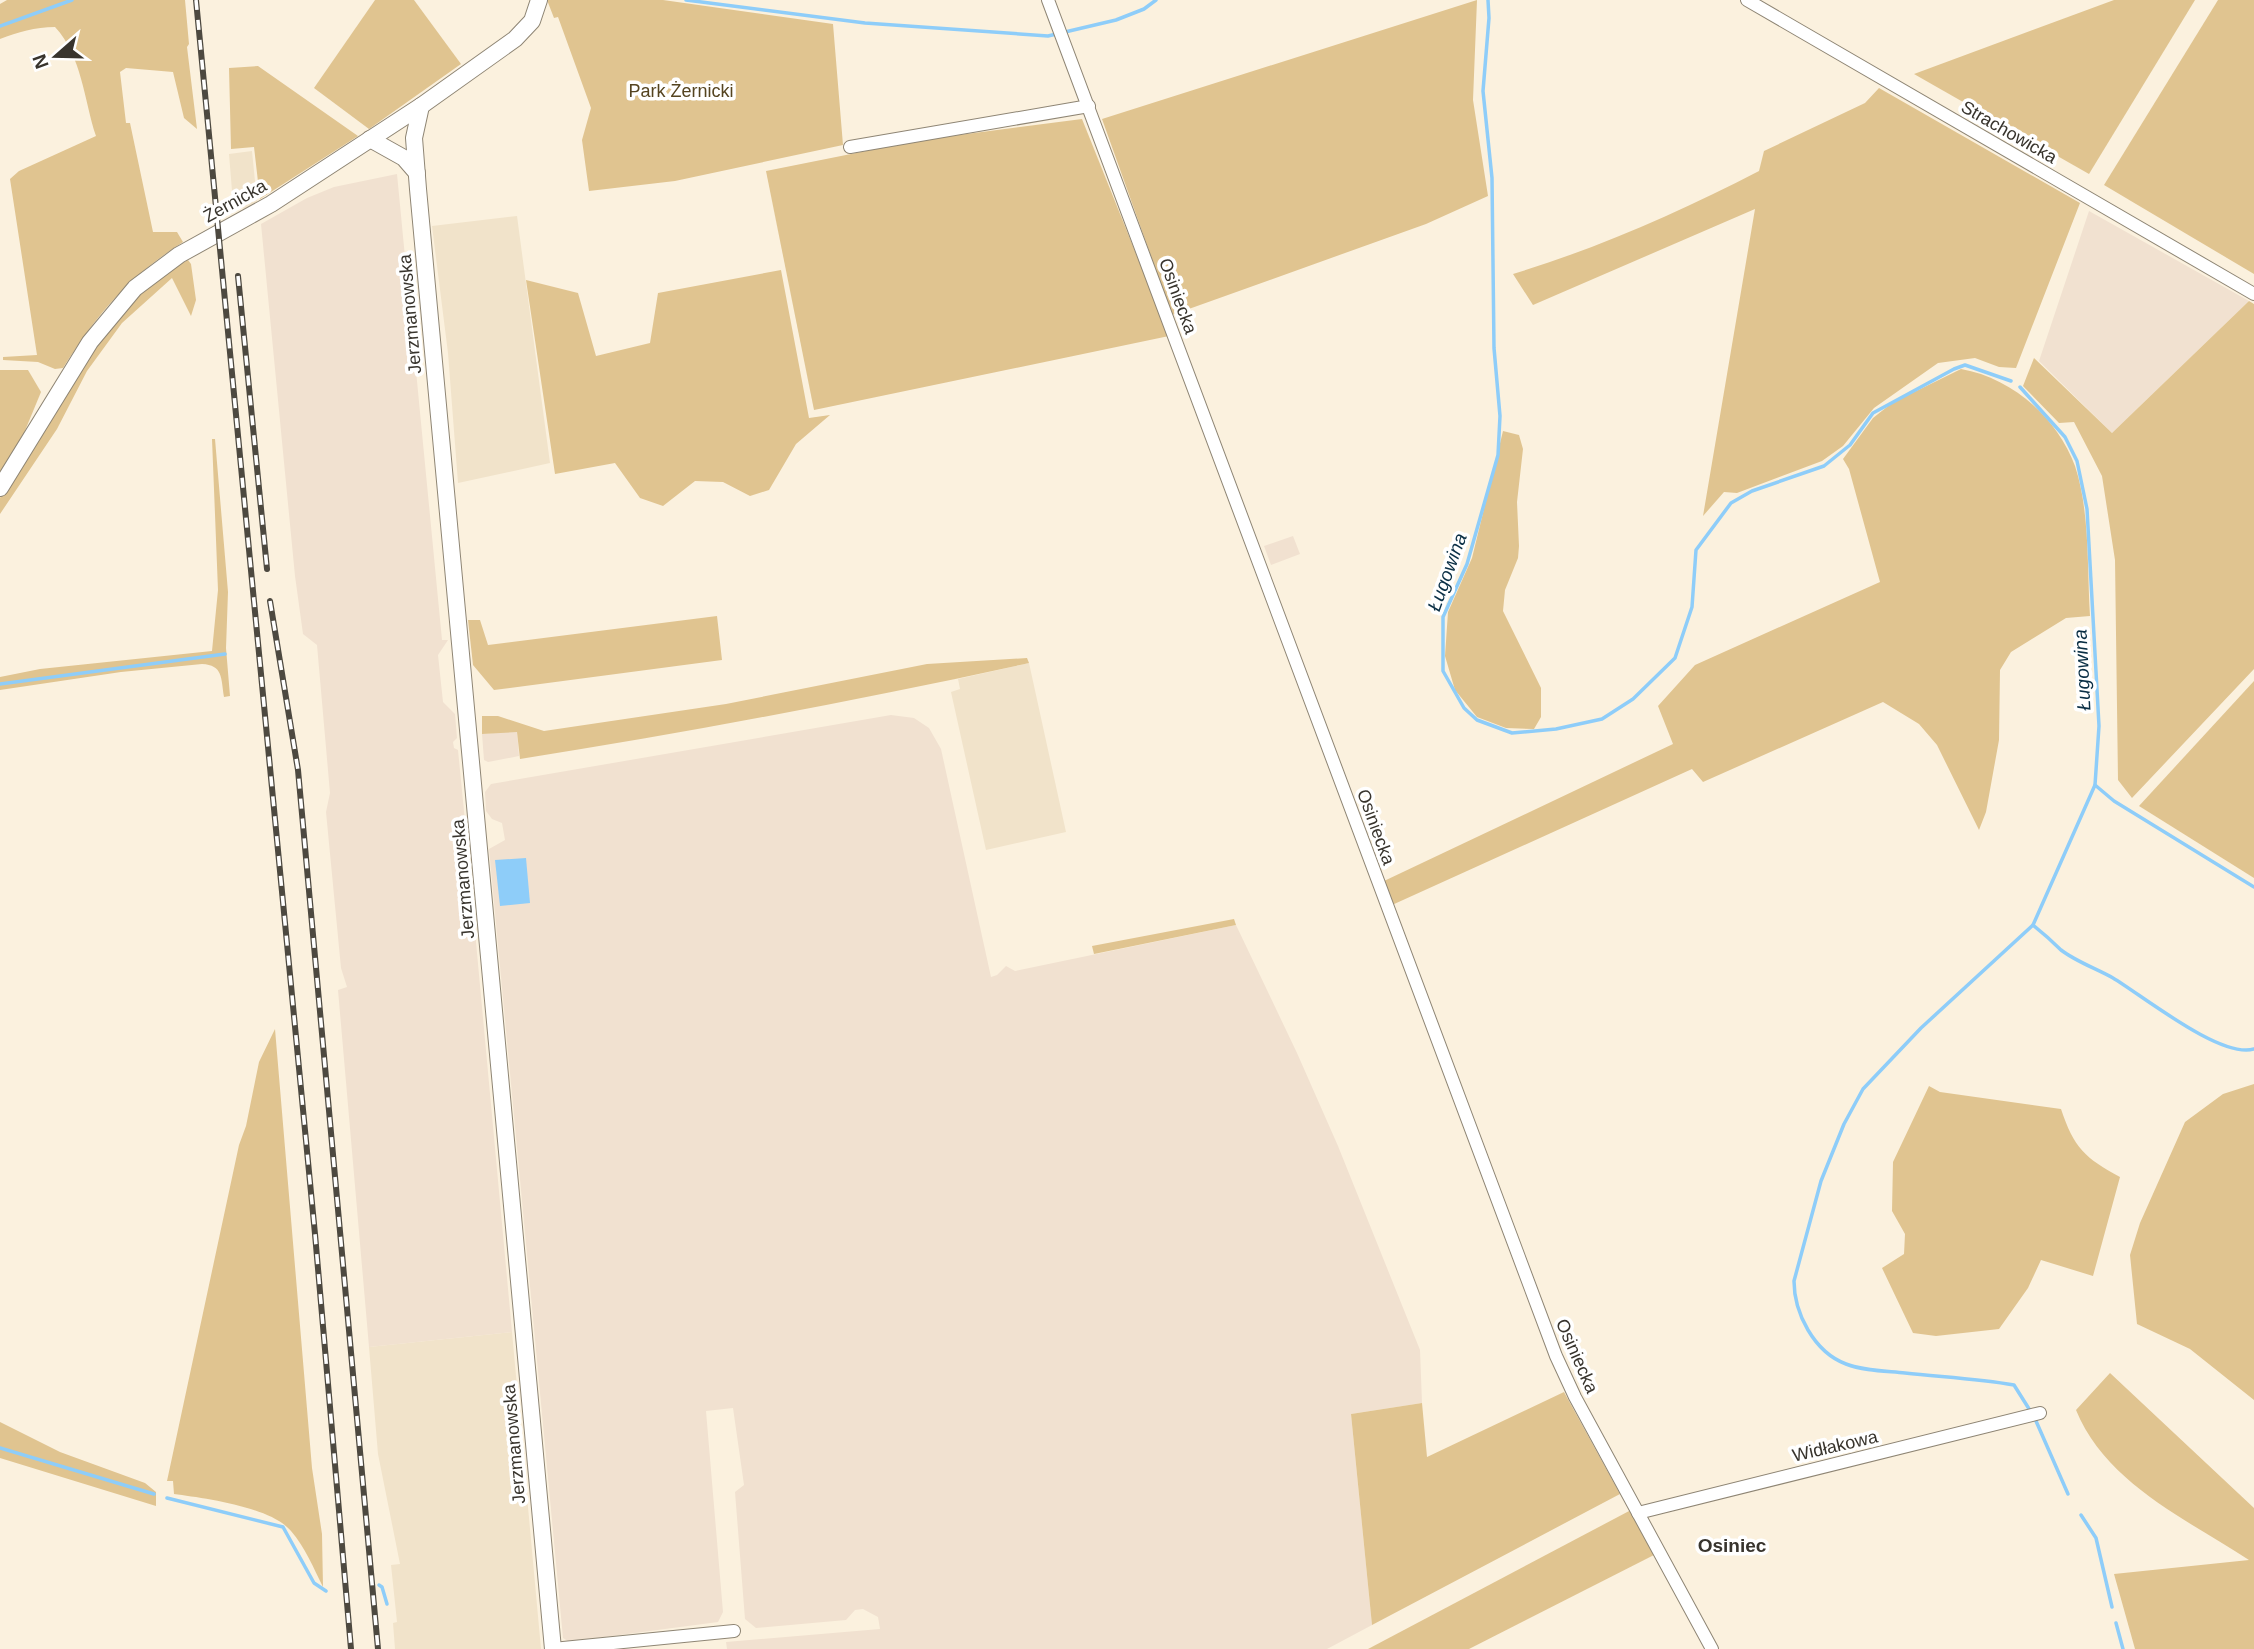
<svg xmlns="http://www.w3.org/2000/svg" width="2254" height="1649" font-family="Helvetica,sans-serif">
<rect width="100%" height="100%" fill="#fbf1de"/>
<g fill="#f1e3ca">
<path d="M 252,151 L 257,202 L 244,209 L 233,203 L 229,154 Z"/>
<path d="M 517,216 L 550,463 L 458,483 L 448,353 L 432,226 Z"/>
<path d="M 1029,663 L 1066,832 L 986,850 L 951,692 L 960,689 L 958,679 Z"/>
<path d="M 512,1332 L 541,1649 L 395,1649 L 393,1623 L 397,1622 L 391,1565 L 400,1564 L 378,1454 L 369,1347 Z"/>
</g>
<g fill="#f1e1d0">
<path d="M 397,174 L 442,640 L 448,640 L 438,655 L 443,702 L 455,714 L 457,738 L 453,742 L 454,748 L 458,750 L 470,872 L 466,876 L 467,886 L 471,888 L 512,1332 L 369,1347 L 338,990 L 347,987 L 341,968 L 326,812 L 330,793 L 317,645 L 303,634 L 295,576 L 261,224 L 307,198 L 334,187 Z"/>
<path d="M 2089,211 L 2249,301 L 2112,433 L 2039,361 Z"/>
<path d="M 1293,536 L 1300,554 L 1271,565 L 1264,546 Z"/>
<path d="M 891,715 L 914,718 L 929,728 L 941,749 L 991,977 L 997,975 L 1006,966 L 1015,971 L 1236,925 L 1297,1053 L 1338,1146 L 1420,1350 L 1422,1403 L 1351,1414 L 1372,1625 L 1327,1649 L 727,1649 L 726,1642 L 880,1629 L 878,1617 L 863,1609 L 855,1610 L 846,1620 L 756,1628 L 745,1619 L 735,1492 L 744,1485 L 733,1408 L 706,1411 L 723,1612 L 718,1622 L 597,1638 L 568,1641 L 563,1638 L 489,849 L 505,840 L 502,823 L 492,819 L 486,811 L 485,792 L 491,784 Z"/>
<path d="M 517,731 L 519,756 L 488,762 L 484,760 L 482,734 Z"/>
</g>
<g fill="#e0c490">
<path d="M 7,0 L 185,0 L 189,44 L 187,47 L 197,129 L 184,118 L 173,72 L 126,68 L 120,72 L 126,123 L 130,123 L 153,232 L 177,232 L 183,242 C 128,277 98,313 63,368 L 55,369 L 38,362 L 3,360 L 3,357 L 37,355 L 10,179 L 19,171 L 96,136 C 84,100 82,56 55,27 C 35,27 18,32 0,39 L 0,4 Z"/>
<path d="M 375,0 L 414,0 L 461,64 L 369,129 L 314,88 Z"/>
<path d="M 547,0 L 663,0 L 833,24 L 843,145 L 675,181 L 589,191 L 582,140 L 591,108 L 558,17 L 554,18 Z"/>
<path d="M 1477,0 L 1473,100 L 1488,196 L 1426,224 L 1172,315 L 1102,119 Z"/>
<path d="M 2114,0 L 2195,0 L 2089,174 L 1914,74 Z"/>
<path d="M 2218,0 L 2254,0 L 2254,274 L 2104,185 Z"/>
<path d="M 258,66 L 358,136 L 260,199 L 254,147 L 231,149 L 229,68 Z"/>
<path d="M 1879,88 L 2080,203 L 2016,368 L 1999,367 L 1975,358 L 1938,363 L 1874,408 L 1843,446 L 1822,461 L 1737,493 L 1724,492 L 1703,516 L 1755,209 L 1533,305 L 1513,274 C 1598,248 1680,212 1759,171 L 1764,151 L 1865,103 Z"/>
<path d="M 1082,119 L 1169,336 L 814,410 L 766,171 L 921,140 Z"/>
<path d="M 188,260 L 191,264 L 196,300 L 191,316 L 172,278 L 122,323 L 87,371 L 57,429 L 0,514 L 0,498 C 48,419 102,304 188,260 Z"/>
<path d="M 781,270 L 809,418 L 830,415 L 796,444 L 769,490 L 750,496 L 723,482 L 695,481 L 663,506 L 640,498 L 615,463 L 555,474 L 526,280 L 578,293 L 596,356 L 650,343 L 658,293 Z"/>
<path d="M 2249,301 L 2254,304 L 2254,669 L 2132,798 L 2118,780 L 2115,560 L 2102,476 L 2074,422 L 2059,423 L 2023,386 L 2034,358 L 2112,433 Z"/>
<path d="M 1961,369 C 2012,378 2057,417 2075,466 C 2090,511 2087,568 2090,616 L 2066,618 L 2011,652 L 2000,670 L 1999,740 L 1986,812 L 1979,830 L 1937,745 L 1919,724 L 1883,702 L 1703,782 L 1692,769 L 1392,905 L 1384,881 L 1673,744 L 1658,706 L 1695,665 L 1880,582 L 1849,469 L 1843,459 L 1873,418 L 1892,403 Z"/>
<path d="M 0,370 L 28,370 L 41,392 L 17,450 L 0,477 Z"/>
<path d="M 1503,431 L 1519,435 L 1523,449 L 1517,502 L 1519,546 L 1518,558 L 1505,590 L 1503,611 L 1541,688 L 1541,717 L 1534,729 L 1506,728 L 1477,717 L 1455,690 L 1445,656 L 1448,612 L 1472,558 Z"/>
<path d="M 212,439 L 215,439 L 228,592 L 226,648 L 230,696 L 224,697 C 221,678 223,665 202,664 L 121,672 L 0,690 L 0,677 L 40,669 L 212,651 L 218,590 Z"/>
<path d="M 717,616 L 722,660 L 494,690 L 473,665 L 468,620 L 480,620 L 488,645 Z"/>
<path d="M 1027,658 L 1029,663 C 860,700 691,732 520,759 L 517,732 L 482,734 L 482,716 L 498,716 L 544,731 L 726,704 L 927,664 Z"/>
<path d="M 2254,681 L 2254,878 L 2139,806 Z"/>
<path d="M 1234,919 L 1236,925 L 1094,954 L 1092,946 Z"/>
<path d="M 275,1029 L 312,1468 L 322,1534 L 323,1587 C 314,1569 305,1547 291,1531 C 271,1507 204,1498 174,1494 L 173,1481 L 167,1481 L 239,1145 L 246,1126 L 259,1062 Z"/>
<path d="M 2254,1084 L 2254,1400 L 2190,1349 L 2137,1324 L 2130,1255 L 2140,1223 L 2185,1122 L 2223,1094 Z"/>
<path d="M 1929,1086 L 1940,1092 L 2061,1109 C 2074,1148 2085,1158 2120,1177 L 2093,1276 L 2041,1260 L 2028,1288 L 1999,1329 L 1936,1336 L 1913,1333 L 1882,1268 L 1904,1254 L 1905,1234 L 1892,1211 L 1893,1162 Z"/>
<path d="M 2110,1373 L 2254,1508 L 2254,1649 L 2135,1649 L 2114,1574 L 2249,1560 C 2186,1519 2106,1483 2076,1410 Z"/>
<path d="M 1564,1392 L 1620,1494 L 1372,1625 L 1351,1414 L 1422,1403 L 1427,1457 Z"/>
<path d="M 0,1422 L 60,1452 L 145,1483 L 156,1492 L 156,1506 L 0,1458 Z"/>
<path d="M 1631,1510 L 1654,1555 L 1469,1649 L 1368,1649 Z"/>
</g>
<path fill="#8ecdf9" d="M 526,858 L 530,903 L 500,906 L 495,860 Z"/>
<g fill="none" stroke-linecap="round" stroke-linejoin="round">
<g stroke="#8ecdf9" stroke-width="3.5">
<path d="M 686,0 L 865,23 L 1048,36 L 1116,20 L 1144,9 L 1156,0"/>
<path d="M 1488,0 L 1489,18 L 1483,91 L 1492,178 L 1494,348 L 1500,416 L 1498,455 L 1467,564 L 1443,617 L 1443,671 L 1464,708 L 1477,720 L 1512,733 L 1556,729 L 1602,719 L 1633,699 L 1675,658 L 1692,607 L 1696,550 L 1731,503 L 1752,491 L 1824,466 L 1850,445 L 1873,413 L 1954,369 L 1965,365 L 2011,381"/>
<path d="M 0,26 L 72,0"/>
<path d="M 2020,387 L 2065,437 L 2077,461 L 2087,509 L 2099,726 L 2095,785 L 2114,801 L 2254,887"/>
<path d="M 0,684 L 225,654"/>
<path d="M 2033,925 C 2043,933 2052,941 2061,950 C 2075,961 2097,969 2113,978 C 2143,996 2221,1059 2254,1049"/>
<path d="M 2031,1412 L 2014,1385 C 1978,1379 1941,1377 1905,1373 C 1886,1371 1864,1371 1846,1364 C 1814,1352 1794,1313 1794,1281 L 1821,1181 L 1844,1124 L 1863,1089 L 1921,1028 L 2033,925 L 2095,785"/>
<path d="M 2036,1421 L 2068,1494"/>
<path d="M 0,1448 L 154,1494"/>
<path d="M 167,1498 L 283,1527 L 314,1583 L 326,1591"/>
<path d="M 2081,1515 L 2096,1538 L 2112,1607"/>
<path d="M 379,1585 L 382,1587 L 387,1604"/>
<path d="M 2116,1623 L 2123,1649"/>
</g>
<defs>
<g id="minor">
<path d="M 1048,0 L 1556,1356 L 1575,1397 L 1712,1649"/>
<path d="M 1747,0 L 2254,294"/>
<path d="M 850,147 L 1089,106"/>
<path d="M 1638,1513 L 2040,1413"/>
<path d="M 553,1649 L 734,1631"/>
</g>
<g id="tertiary">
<path d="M 421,106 L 414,138 L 418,189 L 553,1649"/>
<path d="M 370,139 L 404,158 L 417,173"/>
<path d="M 0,488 L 90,342 L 135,288 L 179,255 L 271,204 L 421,106 L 515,39 L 532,21 L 539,0"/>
</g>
</defs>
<use href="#minor" stroke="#8e8574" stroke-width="14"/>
<use href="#tertiary" stroke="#8e8574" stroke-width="18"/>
<use href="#minor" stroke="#fff" stroke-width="12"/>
<use href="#tertiary" stroke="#fff" stroke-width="16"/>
<defs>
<g id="rail">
<path d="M 196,0 L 315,1234 L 351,1649"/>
<path d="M 238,276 L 267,569"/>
<path d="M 270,601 L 298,770 L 378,1649"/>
</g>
</defs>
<use href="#rail" stroke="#4d4940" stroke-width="6"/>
<use href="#rail" stroke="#fff" stroke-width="3.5" stroke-dasharray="10" stroke-linecap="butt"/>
</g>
<g text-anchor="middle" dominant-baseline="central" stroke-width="7" stroke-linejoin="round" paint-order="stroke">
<g font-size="18" fill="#554420" stroke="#fff">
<text x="681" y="91">Park Żernicki</text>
</g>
<g font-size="18" fill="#38342d" stroke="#fff">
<text transform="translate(2009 132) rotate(30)">Strachowicka</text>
<text transform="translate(235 201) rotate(-29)">Żernicka</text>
<text transform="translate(1178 296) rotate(70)">Osiniecka</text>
<text transform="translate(410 314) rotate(-95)">Jerzmanowska</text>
<text transform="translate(1376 827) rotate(70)">Osiniecka</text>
<text transform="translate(463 879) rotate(-95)">Jerzmanowska</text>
<text transform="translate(1577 1356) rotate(66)">Osiniecka</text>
<text transform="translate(514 1444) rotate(-95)">Jerzmanowska</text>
<text transform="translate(1835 1446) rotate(-13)">Widłakowa</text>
</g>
<g font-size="19" font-style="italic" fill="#0a2f45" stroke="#fff">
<text transform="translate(1447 572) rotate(-70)">Ługowina</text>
<text transform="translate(2082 670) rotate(-93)">Ługowina</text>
</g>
<g font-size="19" font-weight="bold" fill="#38342d" stroke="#fff">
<text x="1732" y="1545">Osiniec</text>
</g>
</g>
<g transform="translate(56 56) rotate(250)" stroke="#ffffff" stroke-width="5" paint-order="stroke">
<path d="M0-5L12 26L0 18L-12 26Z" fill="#38342d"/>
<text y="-10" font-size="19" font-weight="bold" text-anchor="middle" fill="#38342d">N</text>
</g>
</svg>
